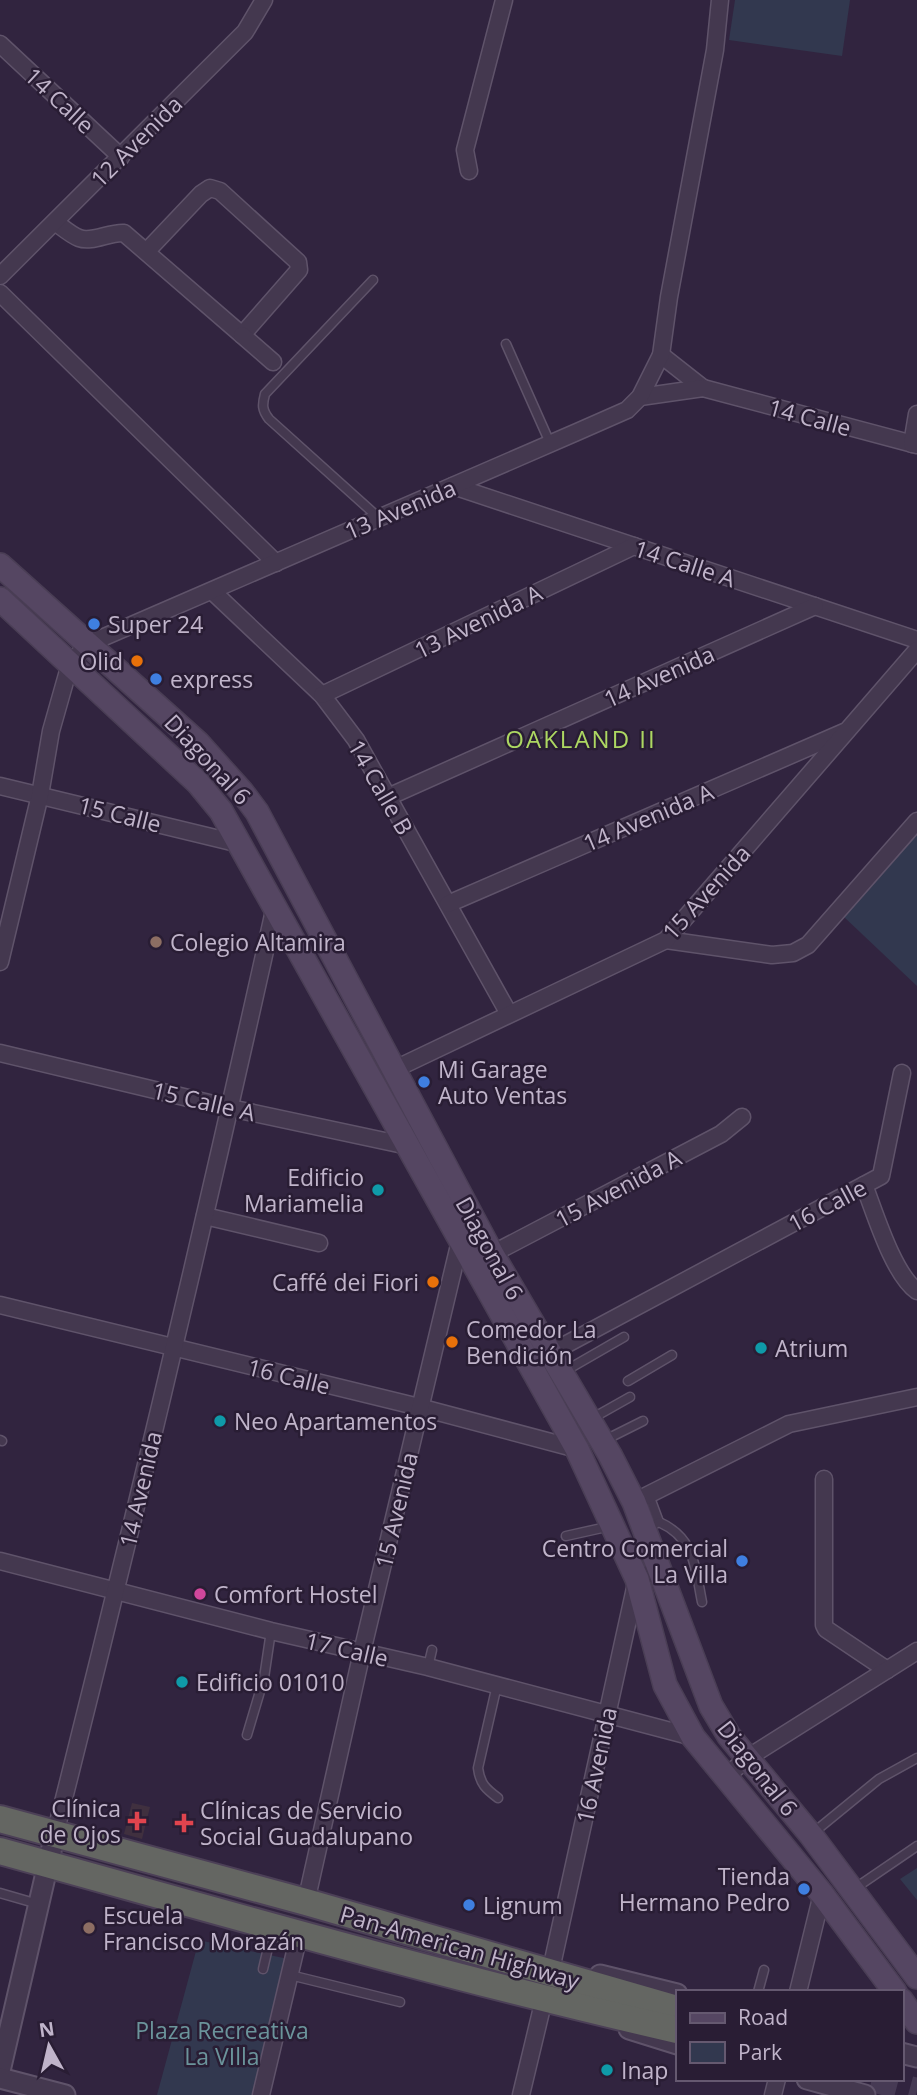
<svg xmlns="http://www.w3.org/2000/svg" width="917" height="2095" font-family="'Open Sans',sans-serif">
<rect width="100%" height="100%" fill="#31243f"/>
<path fill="#40303f" d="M 132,1803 L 150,1807 L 142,1839 L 124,1834 Z"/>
<g fill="#32384f">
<path d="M 735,0 L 850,0 L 842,56 L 729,40 Z"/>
<path d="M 917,831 L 917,986 L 843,916 Z"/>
<path d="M 917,1868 L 917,1900 L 900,1879 Z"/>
<path d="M 184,1937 L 293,1960 L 260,2095 L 157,2095 L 199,1940 Z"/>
</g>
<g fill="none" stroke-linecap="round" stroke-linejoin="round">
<path stroke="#463a54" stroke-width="26" stroke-dasharray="26 13" stroke-linecap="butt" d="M 872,2079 L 917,2091"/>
<defs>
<g id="service">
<path d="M 373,280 L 265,394 C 262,405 262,410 269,419 L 379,518"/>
<path d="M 506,344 L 550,443"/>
<path d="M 565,1371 L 624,1337"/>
<path d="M 628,1381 L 672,1355"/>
<path d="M 591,1419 L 630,1397"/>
<path d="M 0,1440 L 2,1441"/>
<path d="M 605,1440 L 643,1421"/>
<path d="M 649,1495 L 659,1522"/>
<path d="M 647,1528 L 659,1522 C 695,1538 695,1567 702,1602"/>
<path d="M 566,1536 L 611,1526"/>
<path d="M 428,1667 L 432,1650"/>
<path d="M 497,1685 L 478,1768 C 480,1784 486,1789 498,1798"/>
<path d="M 247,1735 L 264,1678 L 271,1631"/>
<path d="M 813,1833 L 879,1779 L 917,1758"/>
<path d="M 854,1889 L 917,1846"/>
<path d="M 0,1893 L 38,1904"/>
<path d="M 263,1969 L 272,1931"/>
<path d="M 290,1975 L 400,2002"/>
<path d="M 758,1992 L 764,1970"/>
</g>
<g id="minor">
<path d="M 0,44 L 121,157"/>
<path d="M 469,171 L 465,150 L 504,0"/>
<path d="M 55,222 C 62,227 71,235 79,238 C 92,243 109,232 124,233 L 242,335 L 299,270 L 298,262 L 220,191 L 210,188 L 201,194 L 146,252"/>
<path d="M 0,276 L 245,32 L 264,0"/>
<path d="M 0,293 L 276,563"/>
<path d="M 242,335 L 273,362"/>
<path d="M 661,355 L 703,388"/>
<path d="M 640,397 L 703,388 L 917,445"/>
<path d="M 912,444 L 917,414"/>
<path d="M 453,486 L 917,640"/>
<path d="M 212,591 L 322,695 L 356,740 L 509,1014"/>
<path d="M 322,695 L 634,546"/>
<path d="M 0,786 L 240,844"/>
<path d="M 388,797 L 815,606"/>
<path d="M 448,904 L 844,732"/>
<path d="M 666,940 L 772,955 L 793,953 L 808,945 L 917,821"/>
<path d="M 0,962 L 40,795 L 51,731 L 70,664 L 88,644 L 577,432 L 627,410 L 640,397 L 661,355 L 669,297 L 715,50 L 720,0"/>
<path d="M 0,1053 L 230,1108 L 408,1146"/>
<path d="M 395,1069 L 666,940 L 917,650"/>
<path d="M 864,1185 C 875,1213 893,1274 917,1291"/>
<path d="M 205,1216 L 319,1243"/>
<path d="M 492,1254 L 721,1134 L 742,1117"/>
<path d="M 0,1305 L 419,1407 L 577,1449"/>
<path d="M 550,1353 L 881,1176 L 902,1073"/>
<path d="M 824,1479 L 824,1625 L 826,1629 L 887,1670"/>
<path d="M 634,1502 L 789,1424 L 917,1397"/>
<path d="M 0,1561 L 271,1631 L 428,1667 L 693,1737"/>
<path d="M 726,1776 L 752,1755 L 917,1651"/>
<path d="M 55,1834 C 133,1526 206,1217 275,906"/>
<path d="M 306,1902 L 362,1652 L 460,1241"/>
<path d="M 550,1974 L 637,1579 L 658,1570"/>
<path d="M 798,1992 L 822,1894"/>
<path d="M 261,2095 L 299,1935"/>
<path d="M 521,2095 L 544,1999"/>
<path d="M 773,2095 L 777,2079"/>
</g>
<g id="tertiary">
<path d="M 600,1975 L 677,1994"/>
<path d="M 629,2029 L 677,2044"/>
<path d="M 901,2053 L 917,2057"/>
<path d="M 0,2071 L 55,1834"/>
<path d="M 0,2078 L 65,2095"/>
<path d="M 807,2079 L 865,2095"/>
</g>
<g id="secondary">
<path d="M 0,565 L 198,743 L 242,792 L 257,812 L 492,1254 L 610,1455 L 634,1502 L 711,1706 L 729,1736 L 811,1835 L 917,1977"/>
<path d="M 0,599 L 198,783 L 221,811 L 577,1449 L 637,1579 L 665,1685 L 693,1737 L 822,1894 L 895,1992"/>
<path d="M 901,2000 L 917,2022"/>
</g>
<g id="trunk">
<path d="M 0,1819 L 306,1902 L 677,2009"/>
<path d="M 0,1851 C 225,1913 449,1978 677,2030"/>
</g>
</defs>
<use href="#service" stroke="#5f536a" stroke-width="11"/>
<use href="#minor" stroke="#5f536a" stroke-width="19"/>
<use href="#tertiary" stroke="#5f536a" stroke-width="23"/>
<use href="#secondary" stroke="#4a3e55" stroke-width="26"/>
<use href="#trunk" stroke="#4c4057" stroke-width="30"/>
<use href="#service" stroke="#44384f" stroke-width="8"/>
<use href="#minor" stroke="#44384f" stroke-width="16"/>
<use href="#tertiary" stroke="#44384f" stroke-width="19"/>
<use href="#secondary" stroke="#554662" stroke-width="23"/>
<use href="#trunk" stroke="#646662" stroke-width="26"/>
</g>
<g fill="#3f7fe0" stroke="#291d34" stroke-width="2.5">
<circle cx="94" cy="624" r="7"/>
<circle cx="156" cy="679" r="7"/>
<circle cx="424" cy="1082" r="7"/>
<circle cx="742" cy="1561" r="7"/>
<circle cx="804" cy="1889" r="7"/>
<circle cx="469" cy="1905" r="7"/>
</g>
<g fill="#e8710a" stroke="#291d34" stroke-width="2.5">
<circle cx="137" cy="661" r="7"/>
<circle cx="433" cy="1282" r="7"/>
<circle cx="452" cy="1342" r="7"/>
</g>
<g fill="#8d6e63" stroke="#291d34" stroke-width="2.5">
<circle cx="156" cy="942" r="7"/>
<circle cx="89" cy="1928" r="7"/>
</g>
<g fill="#0f9aa8" stroke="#291d34" stroke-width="2.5">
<circle cx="378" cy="1190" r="7"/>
<circle cx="761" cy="1348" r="7"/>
<circle cx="220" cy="1421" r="7"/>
<circle cx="182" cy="1682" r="7"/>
<circle cx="607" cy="2070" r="7"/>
</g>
<circle fill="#d1479c" stroke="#291d34" stroke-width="2.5" cx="200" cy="1594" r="7"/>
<g fill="#e0444e" stroke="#291d34" stroke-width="2.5">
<path d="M133.5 1810.5h7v7h7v7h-7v7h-7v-7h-7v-7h7z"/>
<path d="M180.5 1812.5h7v7h7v7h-7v7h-7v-7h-7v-7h7z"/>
</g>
<g text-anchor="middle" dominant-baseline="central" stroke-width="5" stroke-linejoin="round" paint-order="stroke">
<g font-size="23" fill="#c0b4ca" stroke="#291d34">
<text transform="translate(60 100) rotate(43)">14 Calle</text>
<text transform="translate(136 141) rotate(-45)">12 Avenida</text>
<text transform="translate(810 417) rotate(15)">14 Calle</text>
<text transform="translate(400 509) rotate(-23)">13 Avenida</text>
<text transform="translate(685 563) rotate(18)">14 Calle A</text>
<text transform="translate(478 621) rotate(-26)">13 Avenida A</text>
<text transform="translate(659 676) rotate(-24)">14 Avenida</text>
<text transform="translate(208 759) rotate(47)">Diagonal 6</text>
<text transform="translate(381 787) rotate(60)">14 Calle B</text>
<text transform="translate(120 814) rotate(14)">15 Calle</text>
<text transform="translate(648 817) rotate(-23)">14 Avenida A</text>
<text transform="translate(706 892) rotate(-48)">15 Avenida</text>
<text transform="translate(204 1101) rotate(13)">15 Calle A</text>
<text transform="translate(618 1188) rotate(-28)">15 Avenida A</text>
<text transform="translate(827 1205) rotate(-28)">16 Calle</text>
<text transform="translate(490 1248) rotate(61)">Diagonal 6</text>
<text transform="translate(289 1376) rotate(14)">16 Calle</text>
<text transform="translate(140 1489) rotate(-77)">14 Avenida</text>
<text transform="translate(396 1510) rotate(-77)">15 Avenida</text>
<text transform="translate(347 1649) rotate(13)">17 Calle</text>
<text transform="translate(596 1765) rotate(-78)">16 Avenida</text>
<text transform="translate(758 1768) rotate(52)">Diagonal 6</text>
<text transform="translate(460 1947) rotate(16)">Pan-American Highway</text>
</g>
<g font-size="23" fill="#c0b4ca" stroke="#291d34" text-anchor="start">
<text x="108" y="624">Super 24</text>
<text x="123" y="661" text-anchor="end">Olid</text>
<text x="170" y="679">express</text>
<text x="170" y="942">Colegio Altamira</text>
<text x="438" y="1069">Mi Garage<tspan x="438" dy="26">Auto Ventas</tspan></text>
<text x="364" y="1177" text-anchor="end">Edificio<tspan x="364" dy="26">Mariamelia</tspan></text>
<text x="419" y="1282" text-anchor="end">Caffé dei Fiori</text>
<text x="466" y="1329">Comedor La<tspan x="466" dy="26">Bendición</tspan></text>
<text x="775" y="1348">Atrium</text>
<text x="234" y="1421">Neo Apartamentos</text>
<text x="728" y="1548" text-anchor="end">Centro Comercial<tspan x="728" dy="26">La Villa</tspan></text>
<text x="214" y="1594">Comfort Hostel</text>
<text x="196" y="1682">Edificio 01010</text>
<text x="121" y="1808" text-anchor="end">Clínica<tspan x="121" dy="26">de Ojos</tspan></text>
<text x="200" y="1810">Clínicas de Servicio<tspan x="200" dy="26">Social Guadalupano</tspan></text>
<text x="790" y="1876" text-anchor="end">Tienda<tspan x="790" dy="26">Hermano Pedro</tspan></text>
<text x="483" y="1905">Lignum</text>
<text x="103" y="1915">Escuela<tspan x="103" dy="26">Francisco Morazán</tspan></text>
<text x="621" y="2070">Inap</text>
</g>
<g font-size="23" fill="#6b949b" stroke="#291d34">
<text x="222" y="2030">Plaza Recreativa<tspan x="222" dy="26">La VIlla</tspan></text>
</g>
<g font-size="24" letter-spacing="2" fill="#add762" stroke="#291d34">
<text x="581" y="738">OAKLAND II</text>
</g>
</g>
<rect x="676" y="1990" width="228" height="91" fill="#291d34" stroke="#655970" stroke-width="2"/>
<rect x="690" y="2013" width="35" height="10" fill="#554662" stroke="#655970" stroke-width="2"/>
<text x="738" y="2025" font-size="21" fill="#c0b4ca">Road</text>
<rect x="690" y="2042" width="35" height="21" fill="#32384f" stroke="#655970" stroke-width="2"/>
<text x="738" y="2060" font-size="21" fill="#c0b4ca">Park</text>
<g transform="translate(49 2046) rotate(352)" stroke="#291d34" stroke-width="5" paint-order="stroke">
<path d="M0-5L12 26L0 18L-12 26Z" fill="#c0b4ca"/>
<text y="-10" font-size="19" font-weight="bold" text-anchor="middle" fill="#c0b4ca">N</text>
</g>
</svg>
